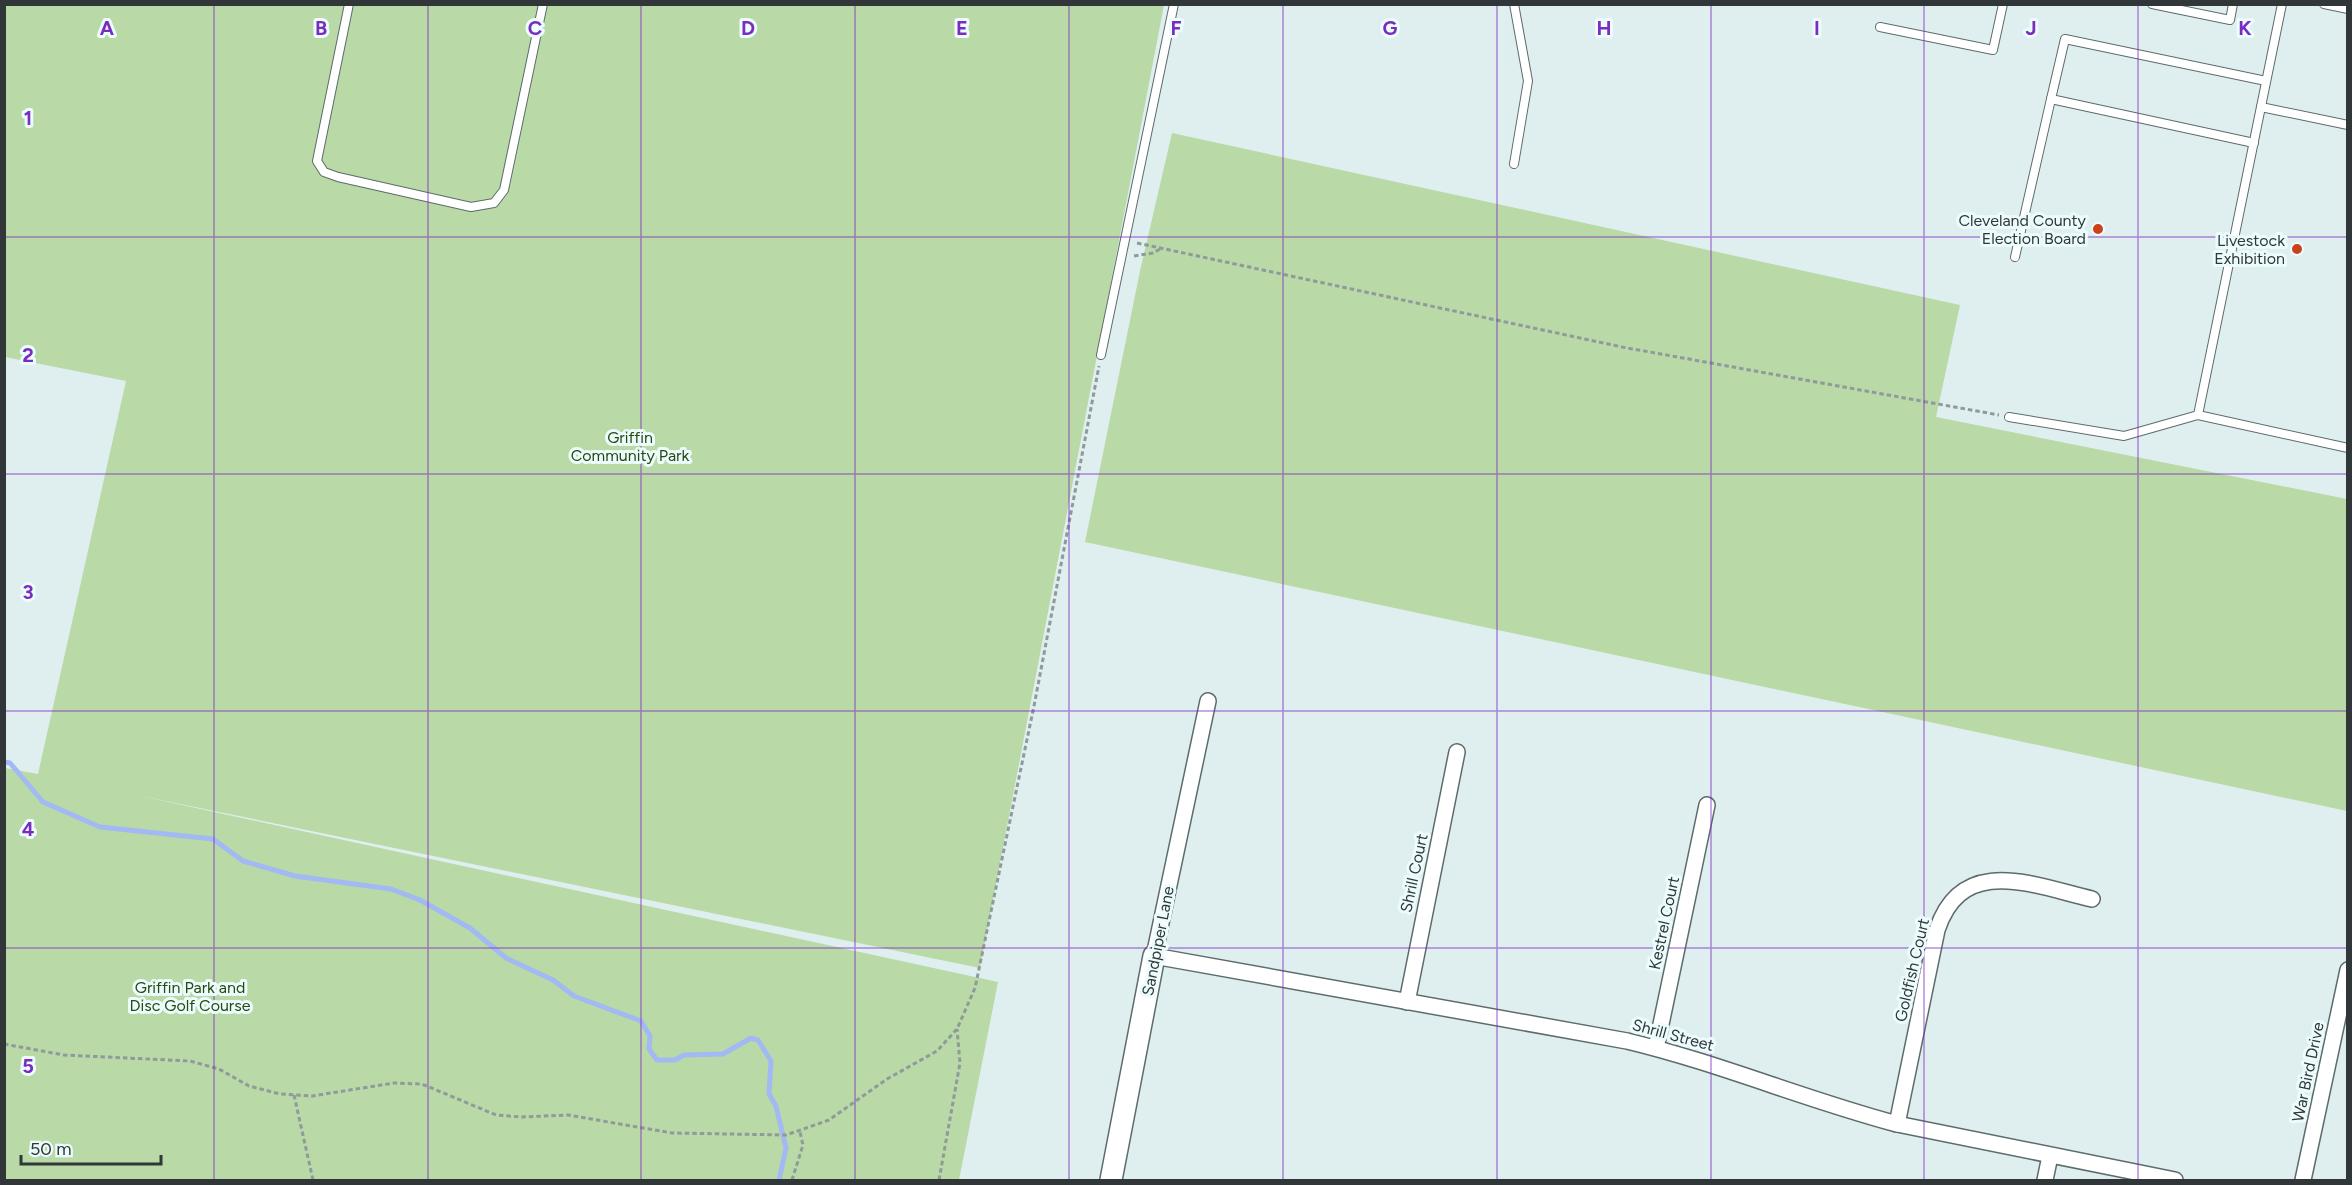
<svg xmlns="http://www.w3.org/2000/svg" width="2352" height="1185" font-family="Figtree,sans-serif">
<rect width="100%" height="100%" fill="#dfeff0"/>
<g fill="#b9d9a7">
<path d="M 4,5 L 1164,5 L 980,968 L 136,795 L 998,982 L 959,1180 L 5,1180 L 5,768 L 38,774 L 126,381 L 5,357 Z"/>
<path d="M 1172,133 L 1960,305 L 1936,417 L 2347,499 L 2347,811 L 1085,542 L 1140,271 Z"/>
</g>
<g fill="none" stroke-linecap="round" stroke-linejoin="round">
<path stroke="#a2b9f3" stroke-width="5" d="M 4,762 L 10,763 L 43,802 L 100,827 L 213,839 L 243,861 L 295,876 L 391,889 L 420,900 L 470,928 L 506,958 L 553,980 L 574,996 L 641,1021 L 650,1036 L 649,1049 L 657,1060 L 675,1060 L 684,1055 L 723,1054 L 751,1038 L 758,1040 L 771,1061 L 769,1094 L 776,1106 L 786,1148 L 779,1180"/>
<defs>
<g id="lane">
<path d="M 349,4 L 317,161 L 324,172 L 338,177 L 471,207 L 494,203 L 504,190 L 543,4"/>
<path d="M 2152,4 L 2230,20 L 2233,4"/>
<path d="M 2324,4 L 2348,9"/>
<path d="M 1880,27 L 1993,50 L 2003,4"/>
<path d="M 2261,107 L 2348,125"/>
<path d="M 2254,143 L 2051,99 L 2065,39 L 2266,81"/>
<path d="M 1514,164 L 1528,81 L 1514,4"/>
<path d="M 2015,257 L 2051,99"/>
<path d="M 1101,355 L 1174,4"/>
<path d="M 2198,415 L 2282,4"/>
<path d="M 2009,417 L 2124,436 L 2198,415 L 2348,448"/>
</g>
<g id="street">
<path d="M 1208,701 L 1154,956 L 1627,1041 C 1719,1063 1806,1100 1897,1124 L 2175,1180"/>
<path d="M 1407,1002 L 1457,752"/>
<path d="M 1656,1048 L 1707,805"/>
<path d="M 1897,1124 L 1937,930 C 1962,853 2035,886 2092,899"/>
<path d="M 2045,1180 L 2050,1156"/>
<path d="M 2303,1180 L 2348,970"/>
</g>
<path id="secondary" d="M 1111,1180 L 1154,956"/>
</defs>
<use href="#lane" stroke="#5d6b6c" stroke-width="10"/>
<use href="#street" stroke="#5d6b6c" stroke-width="18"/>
<use href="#secondary" stroke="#5d6b6c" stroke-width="24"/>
<g stroke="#8f9a9b" stroke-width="3" stroke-dasharray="4.5 3" stroke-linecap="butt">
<path d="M 1137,243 L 1622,347 L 1999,415"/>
<path d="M 1134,256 L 1153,253 L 1162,248"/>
<path d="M 4,1044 L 64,1055 L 190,1061 L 219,1069 L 249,1086 L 280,1094 L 312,1096 L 394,1083 L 422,1084 L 496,1115 L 522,1117 L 568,1115 L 672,1133 L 786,1135 L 829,1120 L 887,1079 L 937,1051 L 957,1029 L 975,988 L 1034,706 L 1099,366"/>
<path d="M 294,1095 L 313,1180"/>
<path d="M 792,1180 L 803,1145 L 800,1132"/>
<path d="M 939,1180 L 960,1063 L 957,1029"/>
</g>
<use href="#lane" stroke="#fff" stroke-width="8"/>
<use href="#street" stroke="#fff" stroke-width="15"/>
<use href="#secondary" stroke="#fff" stroke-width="21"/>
</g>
<path fill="none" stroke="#7b2cbf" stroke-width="1.5" stroke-opacity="0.55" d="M 214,4 L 214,1180M 428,4 L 428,1180M 641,4 L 641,1180M 855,4 L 855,1180M 1069,4 L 1069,1180M 1283,4 L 1283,1180M 1497,4 L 1497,1180M 1711,4 L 1711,1180M 1924,4 L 1924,1180M 2138,4 L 2138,1180M 4,237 L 2348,237M 4,474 L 2348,474M 4,711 L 2348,711M 4,948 L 2348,948"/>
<g fill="#cb411c" stroke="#ecfcfd" stroke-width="2">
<circle cx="2098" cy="229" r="6"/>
<circle cx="2297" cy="249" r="6"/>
</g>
<g text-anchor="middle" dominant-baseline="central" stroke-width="6" stroke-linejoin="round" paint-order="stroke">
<g font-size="16" fill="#313738" stroke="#ecfcfd" text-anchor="end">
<text x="2086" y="220">Cleveland County<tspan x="2086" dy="18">Election Board</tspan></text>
<text x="2285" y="240">Livestock<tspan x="2285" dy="18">Exhibition</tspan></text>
</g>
<g font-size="16" fill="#27480f" stroke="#ecfcfd">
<text x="630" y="437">Griffin<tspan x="630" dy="18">Community Park</tspan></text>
<text x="190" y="987">Griffin Park and<tspan x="190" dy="18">Disc Golf Course</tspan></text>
</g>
<g font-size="16" fill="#313738" stroke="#ecfcfd">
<text transform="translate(1414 873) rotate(-78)">Shrill Court</text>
<text transform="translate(1664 923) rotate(-78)">Kestrel Court</text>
<text transform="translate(1158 941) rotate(-79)">Sandpiper Lane</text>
<text transform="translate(1912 970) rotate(-77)">Goldfish Court</text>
<text transform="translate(1673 1035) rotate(15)">Shrill Street</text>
<text transform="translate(2308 1072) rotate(-78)">War Bird Drive</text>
</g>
</g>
<g font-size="20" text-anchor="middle" font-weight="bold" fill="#7b2cbf" stroke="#ecfcfd" stroke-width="6" stroke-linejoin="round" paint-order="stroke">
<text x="107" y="35">A</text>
<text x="321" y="35">B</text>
<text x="535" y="35">C</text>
<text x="748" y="35">D</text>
<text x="962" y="35">E</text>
<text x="1176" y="35">F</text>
<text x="1390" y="35">G</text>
<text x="1604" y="35">H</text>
<text x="1817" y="35">I</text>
<text x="2031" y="35">J</text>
<text x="2245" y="35">K</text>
<text x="28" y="125">1</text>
<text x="28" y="362">2</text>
<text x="28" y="599">3</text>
<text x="28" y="836">4</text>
<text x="28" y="1073">5</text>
</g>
<rect width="2352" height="1185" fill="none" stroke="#313738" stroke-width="12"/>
<path d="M21 1155v9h140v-9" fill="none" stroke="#313738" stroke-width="3"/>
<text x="30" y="1155" font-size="18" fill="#313738" stroke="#ecfcfd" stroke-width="4.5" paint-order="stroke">50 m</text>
</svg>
